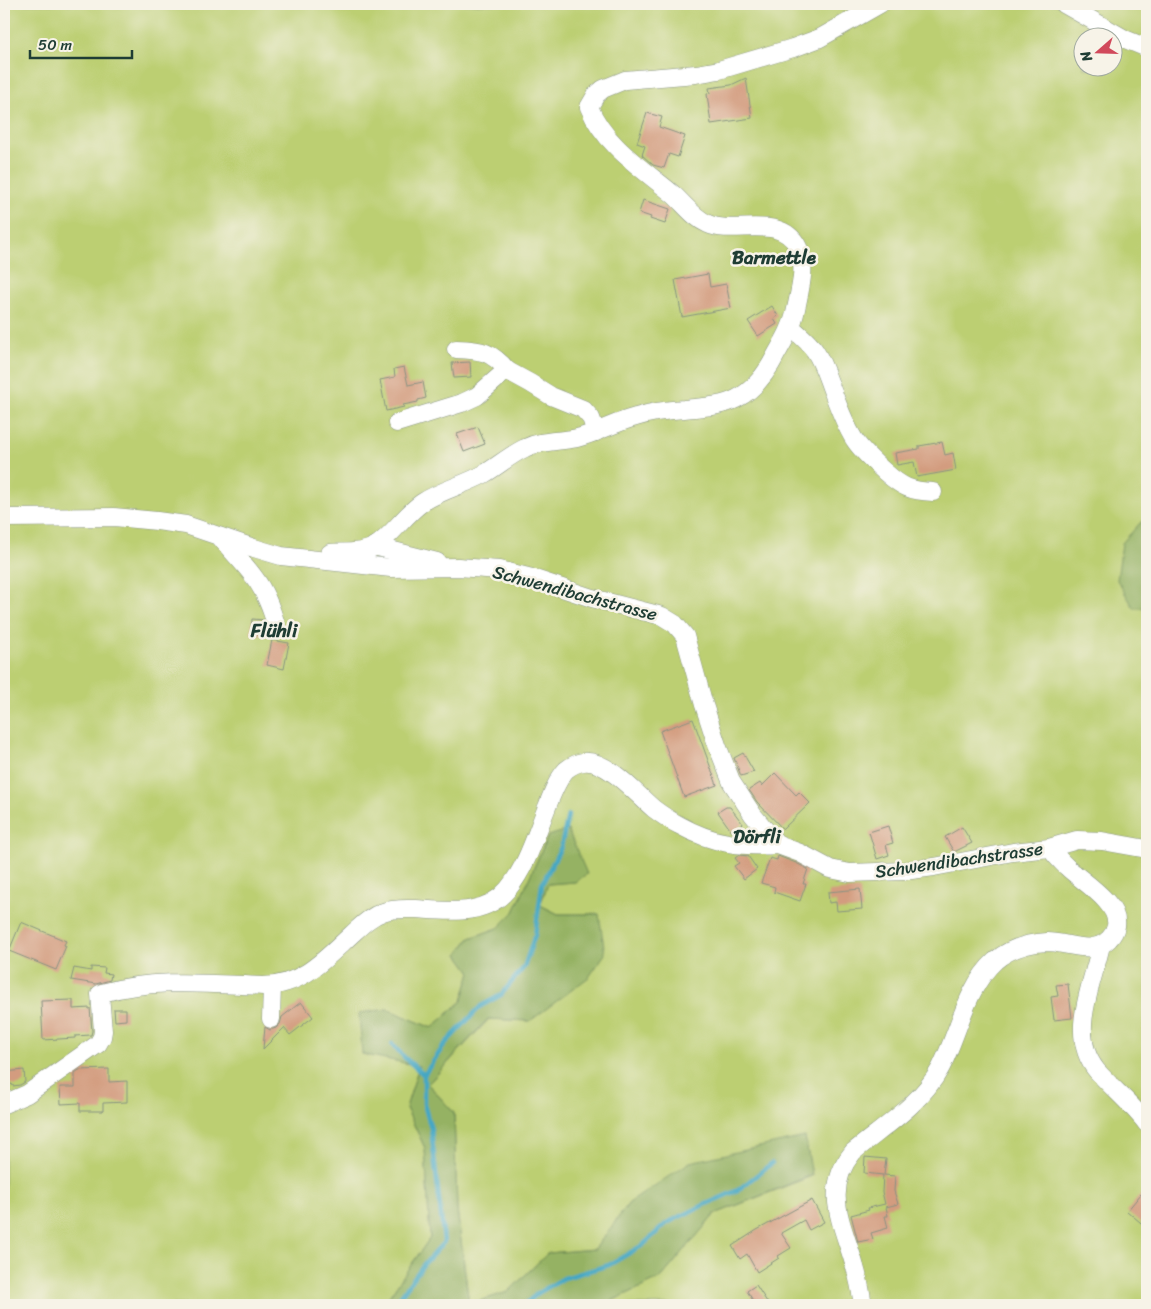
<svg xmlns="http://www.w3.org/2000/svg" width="1151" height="1309" font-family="Sriracha,sans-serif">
<rect width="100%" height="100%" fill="#f7f3e8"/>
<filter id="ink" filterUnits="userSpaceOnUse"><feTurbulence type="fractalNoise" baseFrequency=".02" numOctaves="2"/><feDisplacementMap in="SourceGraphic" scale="10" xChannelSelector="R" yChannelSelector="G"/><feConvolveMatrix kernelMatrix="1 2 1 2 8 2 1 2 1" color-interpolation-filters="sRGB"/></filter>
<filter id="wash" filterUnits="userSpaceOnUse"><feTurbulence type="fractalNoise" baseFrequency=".0096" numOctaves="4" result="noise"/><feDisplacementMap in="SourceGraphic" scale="20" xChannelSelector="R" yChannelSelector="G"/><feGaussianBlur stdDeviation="1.12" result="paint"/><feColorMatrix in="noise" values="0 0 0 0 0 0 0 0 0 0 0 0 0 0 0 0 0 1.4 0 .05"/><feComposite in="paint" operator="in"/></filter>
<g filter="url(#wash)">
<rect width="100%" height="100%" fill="#f1e9d1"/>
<path fill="#bccf72" stroke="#6e8653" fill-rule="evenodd" d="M 4,4 L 1147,4 L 1147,521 L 1141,522 L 1147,608 L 1147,1305 L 603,1305 L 661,1278 L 715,1214 L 812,1176 L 805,1137 L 629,1203 L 595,1249 L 548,1253 L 508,1292 L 469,1305 L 457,1209 L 454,1113 L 428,1084 L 489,1019 L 530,1021 L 599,914 L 558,914 L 540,905 L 548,884 L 575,882 L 548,836 L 514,912 L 498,928 L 470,938 L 458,954 L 471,972 L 462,1001 L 432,1028 L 387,1009 L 362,1054 L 419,1066 L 406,1108 L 425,1148 L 430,1238 L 383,1305 L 4,1305 ZM 1084,38 L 1114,38 L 1114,68 L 1084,68 Z"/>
<g fill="#95b264" stroke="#5a784c">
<path d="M 1147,521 L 1147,608 L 1134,608 L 1117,580 L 1122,543 L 1141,522 Z"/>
<path d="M 568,830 L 587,874 L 575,882 L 548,884 L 540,905 L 558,914 L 599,914 L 605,954 L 589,977 L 530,1021 L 488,1019 L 428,1084 L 454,1113 L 457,1209 L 469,1304 L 508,1292 L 548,1253 L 595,1249 L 629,1203 L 690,1162 L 805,1137 L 812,1175 L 715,1214 L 661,1278 L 603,1305 L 383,1305 L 430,1238 L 425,1148 L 406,1108 L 419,1066 L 362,1054 L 359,1013 L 387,1009 L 432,1028 L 462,1001 L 471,972 L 458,954 L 470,938 L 498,928 L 514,912 L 548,836 Z"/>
</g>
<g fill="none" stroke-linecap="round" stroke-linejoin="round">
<g stroke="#44a7c4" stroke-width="4.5">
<path d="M 392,1044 L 404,1057 L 424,1075"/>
<path d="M 394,1305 L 423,1265 L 444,1242 L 431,1129 L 424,1104 L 424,1075 L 445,1044 L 481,1006 L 501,995 L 524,967 L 535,935 L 542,884 L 561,847 L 568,815"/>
<path d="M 524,1305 L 538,1293 L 564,1278 L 609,1265 L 643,1245 L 667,1223 L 702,1206 L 738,1190 L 772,1163"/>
</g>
</g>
<g id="blocks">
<g fill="#d39c7f">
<path d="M 746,78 L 752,118 L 711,124 L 707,94 L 710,93 L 709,88 L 731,85 Z"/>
<path d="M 647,113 L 662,117 L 659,127 L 685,136 L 678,157 L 669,154 L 664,168 L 653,165 L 642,155 L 645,146 L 637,143 Z"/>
<path d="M 643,200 L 670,209 L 665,224 L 650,219 L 651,217 L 639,213 Z"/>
<path d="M 708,274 L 710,287 L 726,284 L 731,308 L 682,317 L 675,280 Z"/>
<path d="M 772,306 L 778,316 L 774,319 L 777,324 L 758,336 L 748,321 Z"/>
<path d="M 470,362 L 471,377 L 454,378 L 452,363 Z"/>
<path d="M 404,367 L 408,385 L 423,382 L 426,398 L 418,400 L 418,402 L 403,405 L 404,407 L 386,411 L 380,380 L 395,377 L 394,369 Z"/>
<path d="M 478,427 L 485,444 L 464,452 L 457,434 Z"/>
<path d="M 942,442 L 945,455 L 953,453 L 956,470 L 917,477 L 914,462 L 897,465 L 895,453 L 919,449 L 919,446 Z"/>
<path d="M 252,619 L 264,620 L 265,626 L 264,635 L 251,634 Z"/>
<path d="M 272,640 L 289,643 L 284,669 L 267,665 Z"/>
<path d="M 693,719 L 717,785 L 684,797 L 660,731 Z"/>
<path d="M 743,753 L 754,772 L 741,776 L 734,758 Z"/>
<path d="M 775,773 L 796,795 L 799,792 L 810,803 L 783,829 L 757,802 L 749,790 L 760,783 L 762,786 Z"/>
<path d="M 726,807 L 730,807 L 743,824 L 732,832 L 718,812 Z"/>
<path d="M 888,826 L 893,843 L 886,845 L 889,855 L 877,859 L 869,832 Z"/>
<path d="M 962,827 L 972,843 L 954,852 L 945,837 Z"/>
<path d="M 739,855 L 748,856 L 757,869 L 744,879 L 734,866 L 739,863 L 735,858 Z"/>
<path d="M 778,856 L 796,863 L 808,869 L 803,884 L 806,884 L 800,901 L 774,892 L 775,887 L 761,883 L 770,858 L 777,860 Z"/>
<path d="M 860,889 L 862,909 L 837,911 L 836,902 L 829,903 L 828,892 Z"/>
<path d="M 21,922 L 66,941 L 64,945 L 66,946 L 56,970 L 9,951 Z"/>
<path d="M 91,967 L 105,968 L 104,973 L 111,974 L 110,980 L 96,984 L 71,980 L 74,968 L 91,971 Z"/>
<path d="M 1068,984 L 1072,1018 L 1054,1020 L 1051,997 L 1058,996 L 1056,985 Z"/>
<path d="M 73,1000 L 73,1009 L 90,1008 L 92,1031 L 91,1035 L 75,1036 L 75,1038 L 43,1040 L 41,1001 Z"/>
<path d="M 301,1002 L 313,1017 L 290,1035 L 284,1028 L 263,1049 L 265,1027 L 270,1030 L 276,1028 L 280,1024 L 282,1017 Z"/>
<path d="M 114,1009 L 126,1009 L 126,1020 L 115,1021 Z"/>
<path d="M 109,1069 L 109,1082 L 127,1081 L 127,1102 L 103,1103 L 103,1111 L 80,1111 L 80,1103 L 61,1104 L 60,1087 L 75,1087 L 75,1073 L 79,1070 Z"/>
<path d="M 24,1070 L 25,1082 L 20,1085 L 13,1086 L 12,1084 L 7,1085 L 5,1072 Z"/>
<path d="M 865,1157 L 886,1159 L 884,1175 L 895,1176 L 894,1191 L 898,1204 L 886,1207 L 888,1216 L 885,1216 L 888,1228 L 871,1233 L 873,1239 L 858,1242 L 851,1215 L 869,1210 L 868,1208 L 885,1204 L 882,1192 L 883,1175 L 864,1173 Z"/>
<path d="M 1141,1194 L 1147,1200 L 1147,1228 L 1127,1211 Z"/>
<path d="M 812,1200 L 824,1222 L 809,1230 L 804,1220 L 781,1233 L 791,1248 L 778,1256 L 779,1258 L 757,1272 L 747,1254 L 740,1259 L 732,1246 L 757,1230 Z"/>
<path d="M 756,1285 L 769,1305 L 756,1305 L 747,1291 Z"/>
</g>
</g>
</g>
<g filter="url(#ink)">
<use href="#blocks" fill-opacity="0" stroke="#889382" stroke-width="1"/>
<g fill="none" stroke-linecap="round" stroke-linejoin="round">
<defs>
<g id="minor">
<path d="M 1064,4 L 1125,39 L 1147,48"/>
<path d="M 791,327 C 800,335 809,342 815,351 C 823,363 827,377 832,390 C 839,407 845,426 856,442 C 864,453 875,463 885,472 C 902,487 910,491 933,492"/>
<path d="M 456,349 C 482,350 491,351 508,371"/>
<path d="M 397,423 L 462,403 L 477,396 L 501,375 L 508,371 L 530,383 L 551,396 L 583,409 L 591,418 L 596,432"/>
<path d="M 4,518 L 114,517 L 157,521 L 186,525 L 254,548 L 281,556 L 391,568 L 458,567 L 500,570 L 532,578 L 592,598 L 662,616 L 675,624 L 685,636 L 704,705 L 717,745 L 732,783 L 753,815 L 778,845 L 800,853 L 830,869 L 850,873 L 904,871 L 934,867 L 1013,852 L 1049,848 L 1077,840 L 1102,841 L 1147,849"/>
<path d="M 220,537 C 231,551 244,563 254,577 C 265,591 272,610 277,628"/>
<path d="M 374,546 L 437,562"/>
<path d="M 330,553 C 344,552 361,554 374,547 C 392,536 405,514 423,502 C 442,490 464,485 484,474 C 498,466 510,455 525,448 C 541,440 560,442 577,438 C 597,433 616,422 636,417 C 651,412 668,410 684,409 C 701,407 720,407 736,399 C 754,390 768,371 777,353 C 785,339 793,325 796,309 C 800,289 807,266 798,247 C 781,213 735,236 708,224 C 694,218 685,205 674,195 C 643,169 605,146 589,107 L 596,95 L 603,89 L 625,80 L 696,74 L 719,70 L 793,48 L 820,38 L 880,4"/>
<path d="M 1101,945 C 1093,984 1067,1035 1097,1071 C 1113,1089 1132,1104 1147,1124"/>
<path d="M 271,1019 L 272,986"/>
<path d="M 4,1104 L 27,1094 L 98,1044 L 102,1037 L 103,1031 L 100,994 L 102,993 C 155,978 209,984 263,986 C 302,986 326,958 352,934 C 362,925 371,916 383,912 C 393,908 405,909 416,909 C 448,911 485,917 508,889 C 527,866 536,834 547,807 C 552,794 557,780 566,770 C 571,766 577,763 583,762 C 606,758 637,795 654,809 C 662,815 671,821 679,825 C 713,844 741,847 778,845"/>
<path d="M 863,1305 C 861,1292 859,1280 855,1267 C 844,1226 821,1191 853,1152 C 883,1127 920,1105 940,1069 C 958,1035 966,987 995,961 C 1009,949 1028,943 1047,942 C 1067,942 1093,956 1109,939 C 1113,935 1115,931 1116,926 C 1120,903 1081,881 1067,867 C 1060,861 1055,854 1049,848"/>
</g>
</defs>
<use href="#minor" stroke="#889382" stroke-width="19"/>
<use href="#minor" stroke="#fff" stroke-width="18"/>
</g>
</g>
<g text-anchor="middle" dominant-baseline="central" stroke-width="5" stroke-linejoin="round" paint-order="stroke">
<g font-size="18" fill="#1f3d34" stroke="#f7f3e8">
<text transform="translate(575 593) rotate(15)">Schwendibachstrasse</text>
<text transform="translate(959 860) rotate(-8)">Schwendibachstrasse</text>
</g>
<g font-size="19" font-weight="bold" fill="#1f3d34" stroke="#f7f3e8">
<text x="774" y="257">Barmettle</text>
<text x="274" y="630">Flühli</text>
<text x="757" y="836">Dörfli</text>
</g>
</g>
<rect width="1151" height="1309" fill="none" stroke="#f7f3e8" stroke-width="20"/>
<g transform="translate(1098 52) rotate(250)"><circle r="24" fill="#f7f3e8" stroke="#a1aaa0"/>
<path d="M0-4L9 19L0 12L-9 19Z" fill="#d1495b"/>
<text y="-8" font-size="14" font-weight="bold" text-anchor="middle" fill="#1f3d34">N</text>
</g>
<path d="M30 50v8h102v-8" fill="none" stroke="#1f3d34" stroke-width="2.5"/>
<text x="38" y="50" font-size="15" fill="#1f3d34" stroke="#f7f3e8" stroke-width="4" paint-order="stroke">50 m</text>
</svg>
